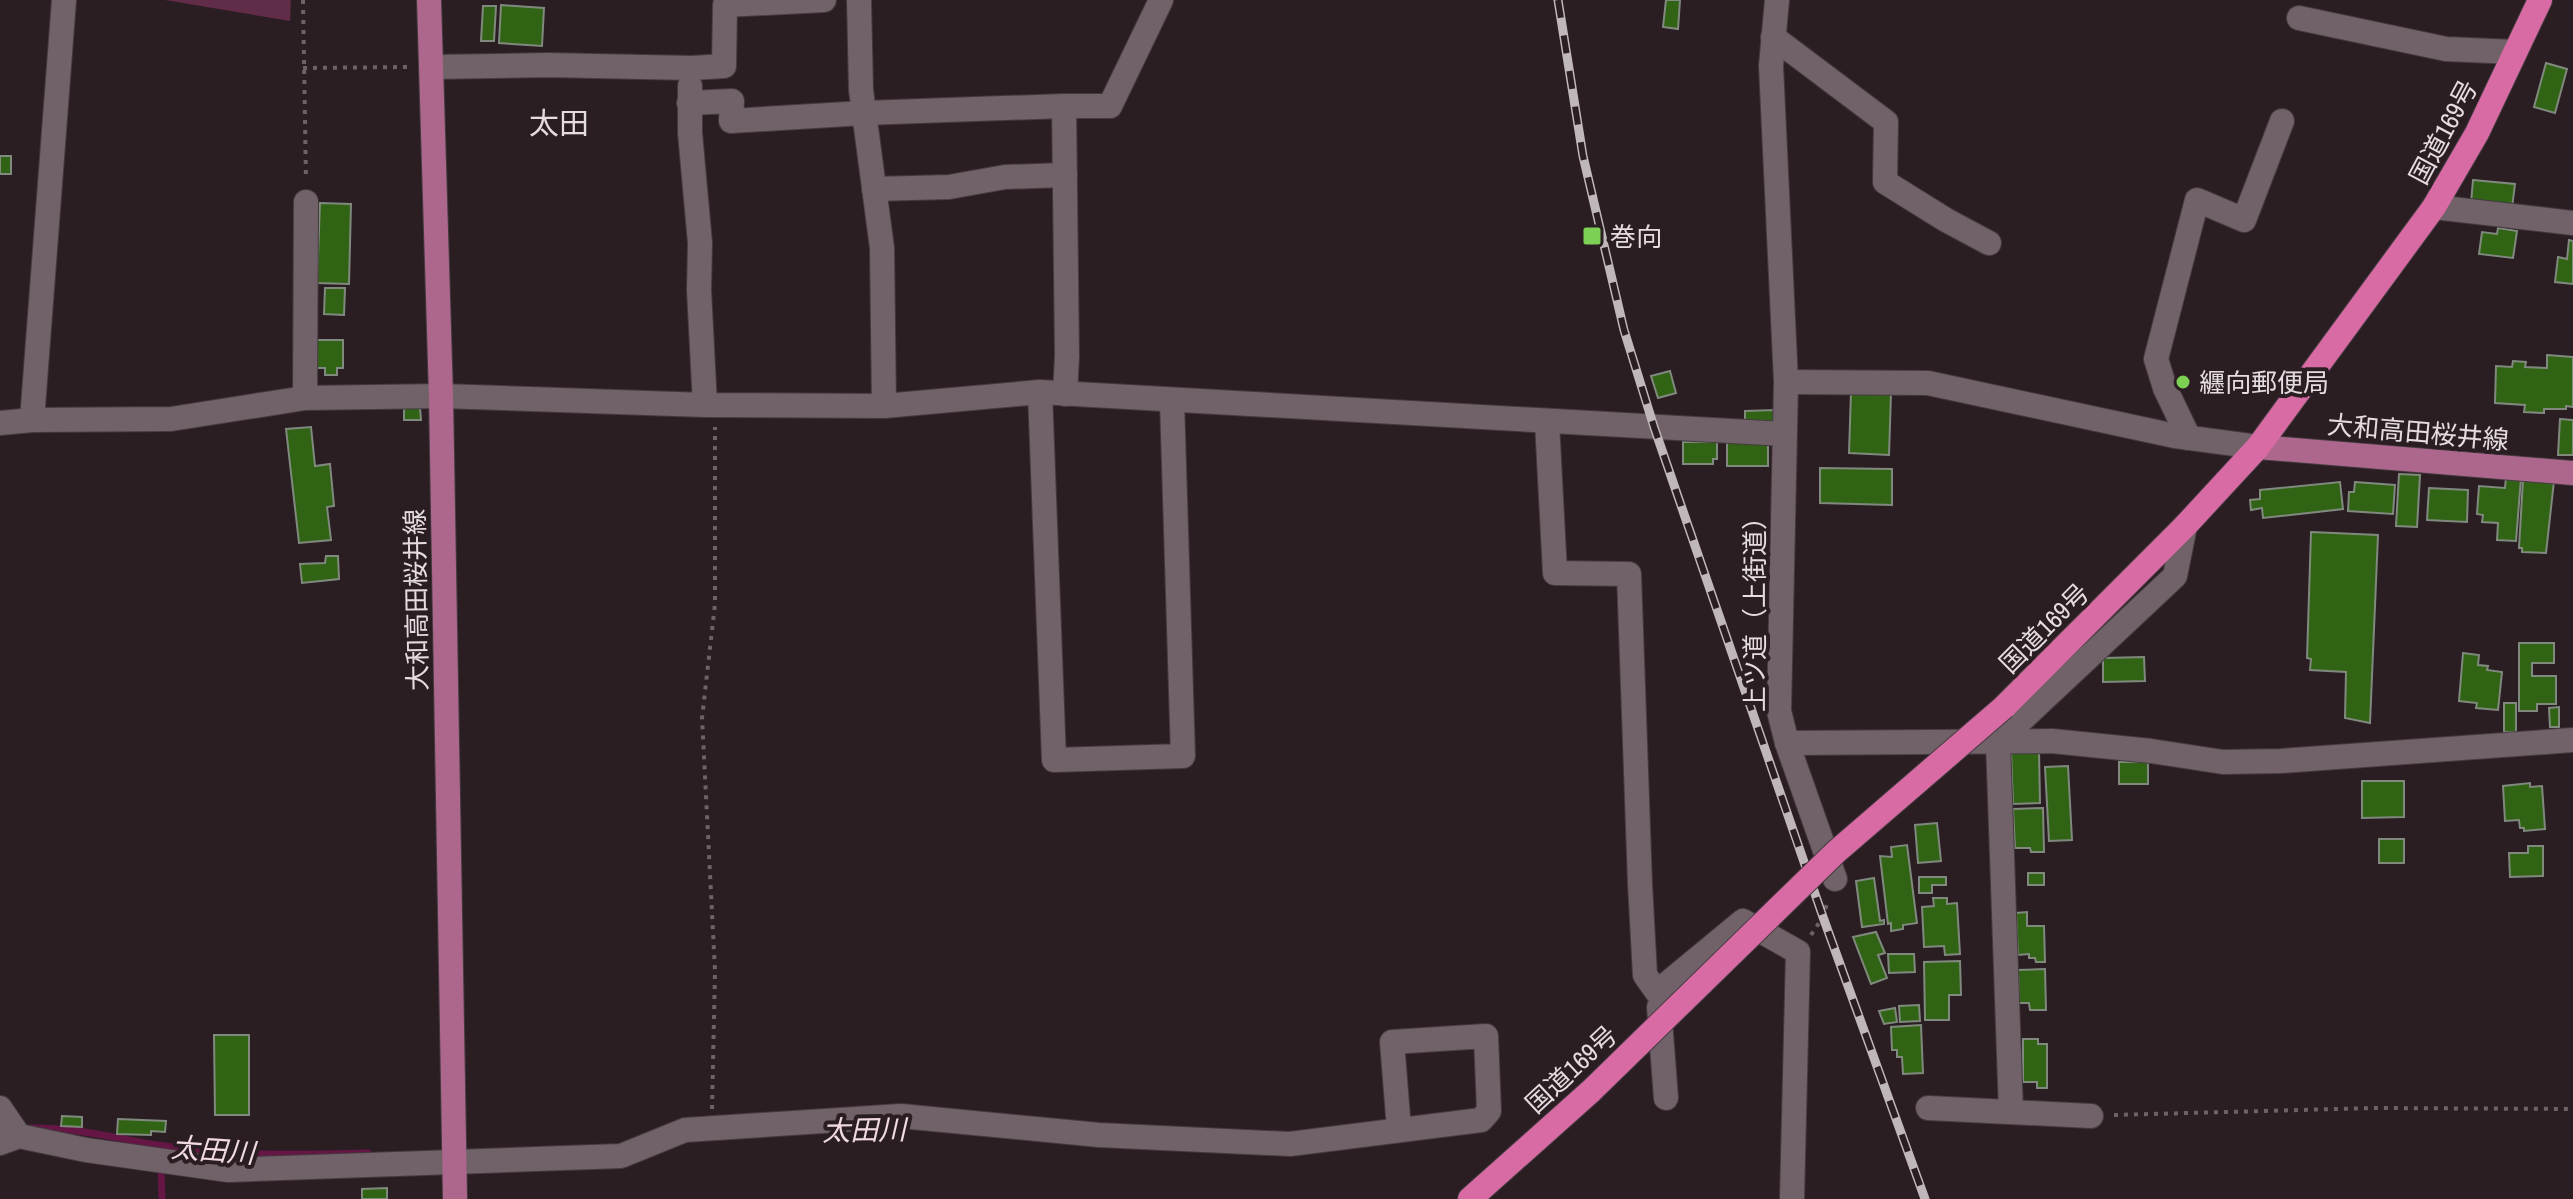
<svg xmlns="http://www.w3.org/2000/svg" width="2573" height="1199" font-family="'Archivo Narrow','Noto Sans JP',sans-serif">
<rect width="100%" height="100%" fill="#2a1e23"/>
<path fill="#602c47" d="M 165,0 L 291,0 L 290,21 Z"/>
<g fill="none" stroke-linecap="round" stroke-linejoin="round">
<g stroke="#651644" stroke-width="7">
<path d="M 30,1128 C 77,1127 112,1138 158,1145 C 227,1156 298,1155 368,1153"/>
<path d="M 161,1165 L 162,1199"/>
</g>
</g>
<g fill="#316315" stroke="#80897d" stroke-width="2">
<path d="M 1666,0 L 1680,0 L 1678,29 L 1663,27 Z"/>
<path d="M 501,5 L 544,8 L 542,46 L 499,43 Z"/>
<path d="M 483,6 L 496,6 L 494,41 L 481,41 Z"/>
<path d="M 2546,63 L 2567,69 L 2555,113 L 2534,107 Z"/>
<rect x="0" y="156" width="11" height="18"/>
<path d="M 2473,180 L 2515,184 L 2512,208 L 2471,203 Z"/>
<path d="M 320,203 L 351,204 L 349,284 L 317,283 Z"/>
<path d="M 2498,228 L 2517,231 L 2513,258 L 2479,254 L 2482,232 L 2497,234 Z"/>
<path d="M 2569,240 L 2573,241 L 2573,284 L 2555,282 L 2558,257 L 2567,259 Z"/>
<path d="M 325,288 L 345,288 L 344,315 L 324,314 Z"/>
<path d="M 311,340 L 343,340 L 343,368 L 337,368 L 337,375 L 325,375 L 325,368 L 311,368 Z"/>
<path d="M 2547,355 L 2573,357 L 2573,407 L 2566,406 L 2566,409 L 2544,409 L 2544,413 L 2524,412 L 2525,405 L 2495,403 L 2496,366 L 2512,367 L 2513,361 L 2526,362 L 2525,367 L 2547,368 Z"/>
<path d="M 1670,371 L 1676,393 L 1658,398 L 1651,376 Z"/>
<path d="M 1851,392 L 1891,393 L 1889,455 L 1849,453 Z"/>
<path d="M 404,408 L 420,408 L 421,420 L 404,420 Z"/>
<path d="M 1775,410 L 1775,424 L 1745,424 L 1745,411 Z"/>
<path d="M 2560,419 L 2573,420 L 2573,455 L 2558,455 Z"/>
<path d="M 311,427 L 315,466 L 330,464 L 334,506 L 327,507 L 331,540 L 299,543 L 286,429 Z"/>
<path d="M 1727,440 L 1768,441 L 1768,466 L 1727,466 Z"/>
<path d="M 1683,442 L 1717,442 L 1717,459 L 1713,459 L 1713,464 L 1683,464 Z"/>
<path d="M 1820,468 L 1892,469 L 1892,505 L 1820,503 Z"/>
<path d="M 2399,474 L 2420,475 L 2417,527 L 2396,526 Z"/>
<path d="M 2506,477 L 2521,478 L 2516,541 L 2497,540 L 2498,523 L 2482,522 L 2483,515 L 2477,514 L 2479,486 L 2505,488 Z"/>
<path d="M 2523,479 L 2554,481 L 2546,553 L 2522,552 L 2522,548 L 2519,548 Z"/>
<path d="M 2340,482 L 2343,509 L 2263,518 L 2262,508 L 2251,510 L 2250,500 L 2260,499 L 2260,490 Z"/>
<path d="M 2355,482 L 2395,485 L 2393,514 L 2348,511 L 2349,492 L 2354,492 Z"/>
<path d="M 2429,488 L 2468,490 L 2467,522 L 2427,520 Z"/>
<path d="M 2311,532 L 2378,535 L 2370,723 L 2345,718 L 2346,672 L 2310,670 L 2311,659 L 2307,658 Z"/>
<path d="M 326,556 L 338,556 L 339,579 L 302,583 L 300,564 L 325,563 Z"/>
<path d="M 2519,643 L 2554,643 L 2554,663 L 2532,663 L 2532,676 L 2556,676 L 2556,704 L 2537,704 L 2537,711 L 2519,711 Z"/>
<path d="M 2463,653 L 2479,655 L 2478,665 L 2488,666 L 2487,670 L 2502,672 L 2498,710 L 2476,708 L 2477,703 L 2459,701 Z"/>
<path d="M 2144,657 L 2145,681 L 2103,682 L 2103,658 Z"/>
<rect x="2504" y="703" width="12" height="29"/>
<path d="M 2559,707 L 2559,727 L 2550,727 L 2549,708 Z"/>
<path d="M 2039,751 L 2040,803 L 2013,804 L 2011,752 Z"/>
<rect x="2119" y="762" width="29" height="22"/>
<path d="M 2068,766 L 2072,840 L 2049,841 L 2045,767 Z"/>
<path d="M 2362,781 L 2404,781 L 2404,817 L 2362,818 Z"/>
<path d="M 2530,783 L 2530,787 L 2542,786 L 2545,829 L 2524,831 L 2524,828 L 2520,828 L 2519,820 L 2505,821 L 2503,786 Z"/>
<path d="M 2043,808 L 2044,852 L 2031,852 L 2030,848 L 2015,848 L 2013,809 Z"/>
<path d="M 1937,823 L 1941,861 L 1918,863 L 1915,825 Z"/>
<rect x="2379" y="839" width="25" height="24"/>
<path d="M 1907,845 L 1917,923 L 1903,925 L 1903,929 L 1891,931 L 1891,923 L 1888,924 L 1880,856 L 1892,857 L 1891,847 Z"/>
<path d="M 2528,846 L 2543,846 L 2543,876 L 2510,877 L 2509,853 L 2528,853 Z"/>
<rect x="2028" y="873" width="16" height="12"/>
<path d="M 1919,877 L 1946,877 L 1946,885 L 1932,885 L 1932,893 L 1919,893 Z"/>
<path d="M 1874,878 L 1880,921 L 1884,920 L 1884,924 L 1862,927 L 1856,881 Z"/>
<path d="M 1933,898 L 1947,898 L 1947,904 L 1957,903 L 1960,954 L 1945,955 L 1944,946 L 1924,947 L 1922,907 L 1934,906 Z"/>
<path d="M 2027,912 L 2027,926 L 2044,926 L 2045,962 L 2036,962 L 2035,958 L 2029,958 L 2029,954 L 2018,955 L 2016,913 Z"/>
<path d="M 1876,932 L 1885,953 L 1878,955 L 1887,978 L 1871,984 L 1853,937 Z"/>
<path d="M 1888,954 L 1914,954 L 1915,972 L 1889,973 Z"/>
<path d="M 1960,961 L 1961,995 L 1949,995 L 1949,1020 L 1925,1020 L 1924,962 Z"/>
<path d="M 2045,969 L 2046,1010 L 2030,1010 L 2029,1003 L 2019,1003 L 2018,970 Z"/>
<path d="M 1919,1005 L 1920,1021 L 1900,1022 L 1899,1006 Z"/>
<path d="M 1895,1008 L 1897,1022 L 1884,1024 L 1879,1011 Z"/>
<path d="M 1921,1025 L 1923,1073 L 1903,1074 L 1902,1057 L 1897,1057 L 1897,1050 L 1892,1050 L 1891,1027 Z"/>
<path d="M 214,1035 L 249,1035 L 249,1115 L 215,1115 Z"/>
<path d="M 2023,1039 L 2038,1039 L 2038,1044 L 2047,1044 L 2047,1088 L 2037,1088 L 2037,1082 L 2023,1082 Z"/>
<path d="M 62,1116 L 82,1117 L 82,1127 L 61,1126 Z"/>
<path d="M 118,1119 L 166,1121 L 165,1132 L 151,1131 L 151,1135 L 117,1134 Z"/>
<path d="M 387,1188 L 387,1199 L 362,1199 L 362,1189 Z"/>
</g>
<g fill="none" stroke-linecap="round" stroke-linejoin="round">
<defs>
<g id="minor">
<path d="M 859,0 L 861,90 L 882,248 L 884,406"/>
<path d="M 1777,0 L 1771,66 L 1786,382 L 1779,711 L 1787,743 L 1835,879"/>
<path d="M 2299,18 L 2446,49 L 2515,52"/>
<path d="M 1773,37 L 1886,122 L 1885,182 L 1946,220 L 1989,243"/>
<path d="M 431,67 L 547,65 L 692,68 L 724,66 L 725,5 L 824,0"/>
<path d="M 690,86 L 690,133 L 700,243 L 699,290 L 705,405"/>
<path d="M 689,103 L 732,101 L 731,121 L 864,113 L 1064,106"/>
<path d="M 874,189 L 949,187 L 1005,177 L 1065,175"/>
<path d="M 2434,207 L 2573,223"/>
<path d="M 1786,382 L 1928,383 L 2175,436 L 2258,447"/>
<path d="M 1040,392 L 1054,760 L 1183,756 L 1172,401"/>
<path d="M 1065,394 L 1067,356 L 1064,106 L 1110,106 L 1161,0"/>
<path d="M 305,398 L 306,202"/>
<path d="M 32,420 L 64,0"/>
<path d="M 1547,422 L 1555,573 L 1629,574 L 1640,884 L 1645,975 L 1657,992 L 1743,921 L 1798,952 L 1792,1199"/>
<path d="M 0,423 L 32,420 L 171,419 L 305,398 L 441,396 L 705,405 L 884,406 L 1040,392 L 1783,434"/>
<path d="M 2189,438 L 2165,388 L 2156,359 L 2197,200 L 2244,220 L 2282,121"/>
<path d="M 1787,743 L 2052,741 L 2151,751 L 2223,762 L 2281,761 L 2573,740"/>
<path d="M 1659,1007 L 1666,1098"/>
<path d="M 0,1108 L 19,1136"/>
<path d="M 1928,1108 L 2091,1116"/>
<path d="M 2011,1112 L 1998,742 L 2175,576 L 2185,526"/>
<path d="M 0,1143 L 19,1136 L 86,1150 L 228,1170 L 621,1156 L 685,1130 L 901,1116 L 1099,1135 L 1290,1144 L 1481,1120 L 1489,1111 L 1486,1036 L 1392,1042 L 1399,1129"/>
</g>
<g id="major">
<path d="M 429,0 L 441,396 L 455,1199"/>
<path d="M 2258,447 L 2573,473"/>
</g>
<g id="highway">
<path d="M 2004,707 L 2185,526 L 2258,447 L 2434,207 L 2477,133 L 2540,0"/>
<path d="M 1470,1199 L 1591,1091"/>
</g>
</defs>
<use href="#minor" stroke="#443b40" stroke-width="26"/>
<use href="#major" stroke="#443b40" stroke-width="26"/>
<use href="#highway" stroke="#443b40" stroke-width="26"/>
<g stroke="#6d6267" stroke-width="4" stroke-dasharray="4 6" stroke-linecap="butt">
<path d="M 303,0 L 306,180"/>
<path d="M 303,68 L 408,67"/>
<path d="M 1811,935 L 1823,917 L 1828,900"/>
<path d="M 712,1109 L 715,971 L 702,718 L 715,604 L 715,427"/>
<path d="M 2114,1115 L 2374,1108 L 2573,1109"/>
</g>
<use href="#minor" stroke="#706268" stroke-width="24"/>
<use href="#major" stroke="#ae678c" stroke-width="24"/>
<use href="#highway" stroke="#d86ba4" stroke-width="24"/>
<defs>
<path id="rail" d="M 1558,0 L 1583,156 L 1624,330 L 1654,427 L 1823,917 L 1925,1199"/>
</defs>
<use href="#rail" stroke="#c0b7bb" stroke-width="9"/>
<use href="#rail" stroke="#2a1e23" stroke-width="6" stroke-dasharray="18" stroke-linecap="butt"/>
<defs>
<path id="highway-bridge" d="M 1591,1091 L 1836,852 L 2004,707"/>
</defs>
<use href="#highway-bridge" stroke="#443b40" stroke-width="26" stroke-linecap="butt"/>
<use href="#highway-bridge" stroke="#d86ba4" stroke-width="24"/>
</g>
<g fill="#7cd155" stroke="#2a1e23" stroke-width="3">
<rect x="1582" y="226" width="20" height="20" rx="4"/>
<circle cx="2183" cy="382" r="8"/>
</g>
<g text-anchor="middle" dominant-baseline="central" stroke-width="8" stroke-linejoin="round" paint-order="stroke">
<g font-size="26" fill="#e4dce0" stroke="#2a1e23">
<text transform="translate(2443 132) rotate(-62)">国道169号</text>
<text transform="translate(2418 432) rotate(5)">大和高田桜井線</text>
<text transform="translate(416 600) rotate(-91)">大和高田桜井線</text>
<text transform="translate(1754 608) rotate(-90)">上ツ道（上街道）</text>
<text transform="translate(2044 628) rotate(-45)">国道169号</text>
<text transform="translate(1571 1069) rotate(-43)">国道169号</text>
</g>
<g font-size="26" fill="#e4dce0" stroke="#2a1e23" text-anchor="start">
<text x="1610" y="236">巻向</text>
<text x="2199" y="382">纒向郵便局</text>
</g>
<g font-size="28" font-style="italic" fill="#f2dae5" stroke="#2a1e23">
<text transform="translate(864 1130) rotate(-1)">太田川</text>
<text transform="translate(213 1150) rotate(4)">太田川</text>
</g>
<g font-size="30" fill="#e4dce0" stroke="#2a1e23">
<text x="559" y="123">太田</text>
</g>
</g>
</svg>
